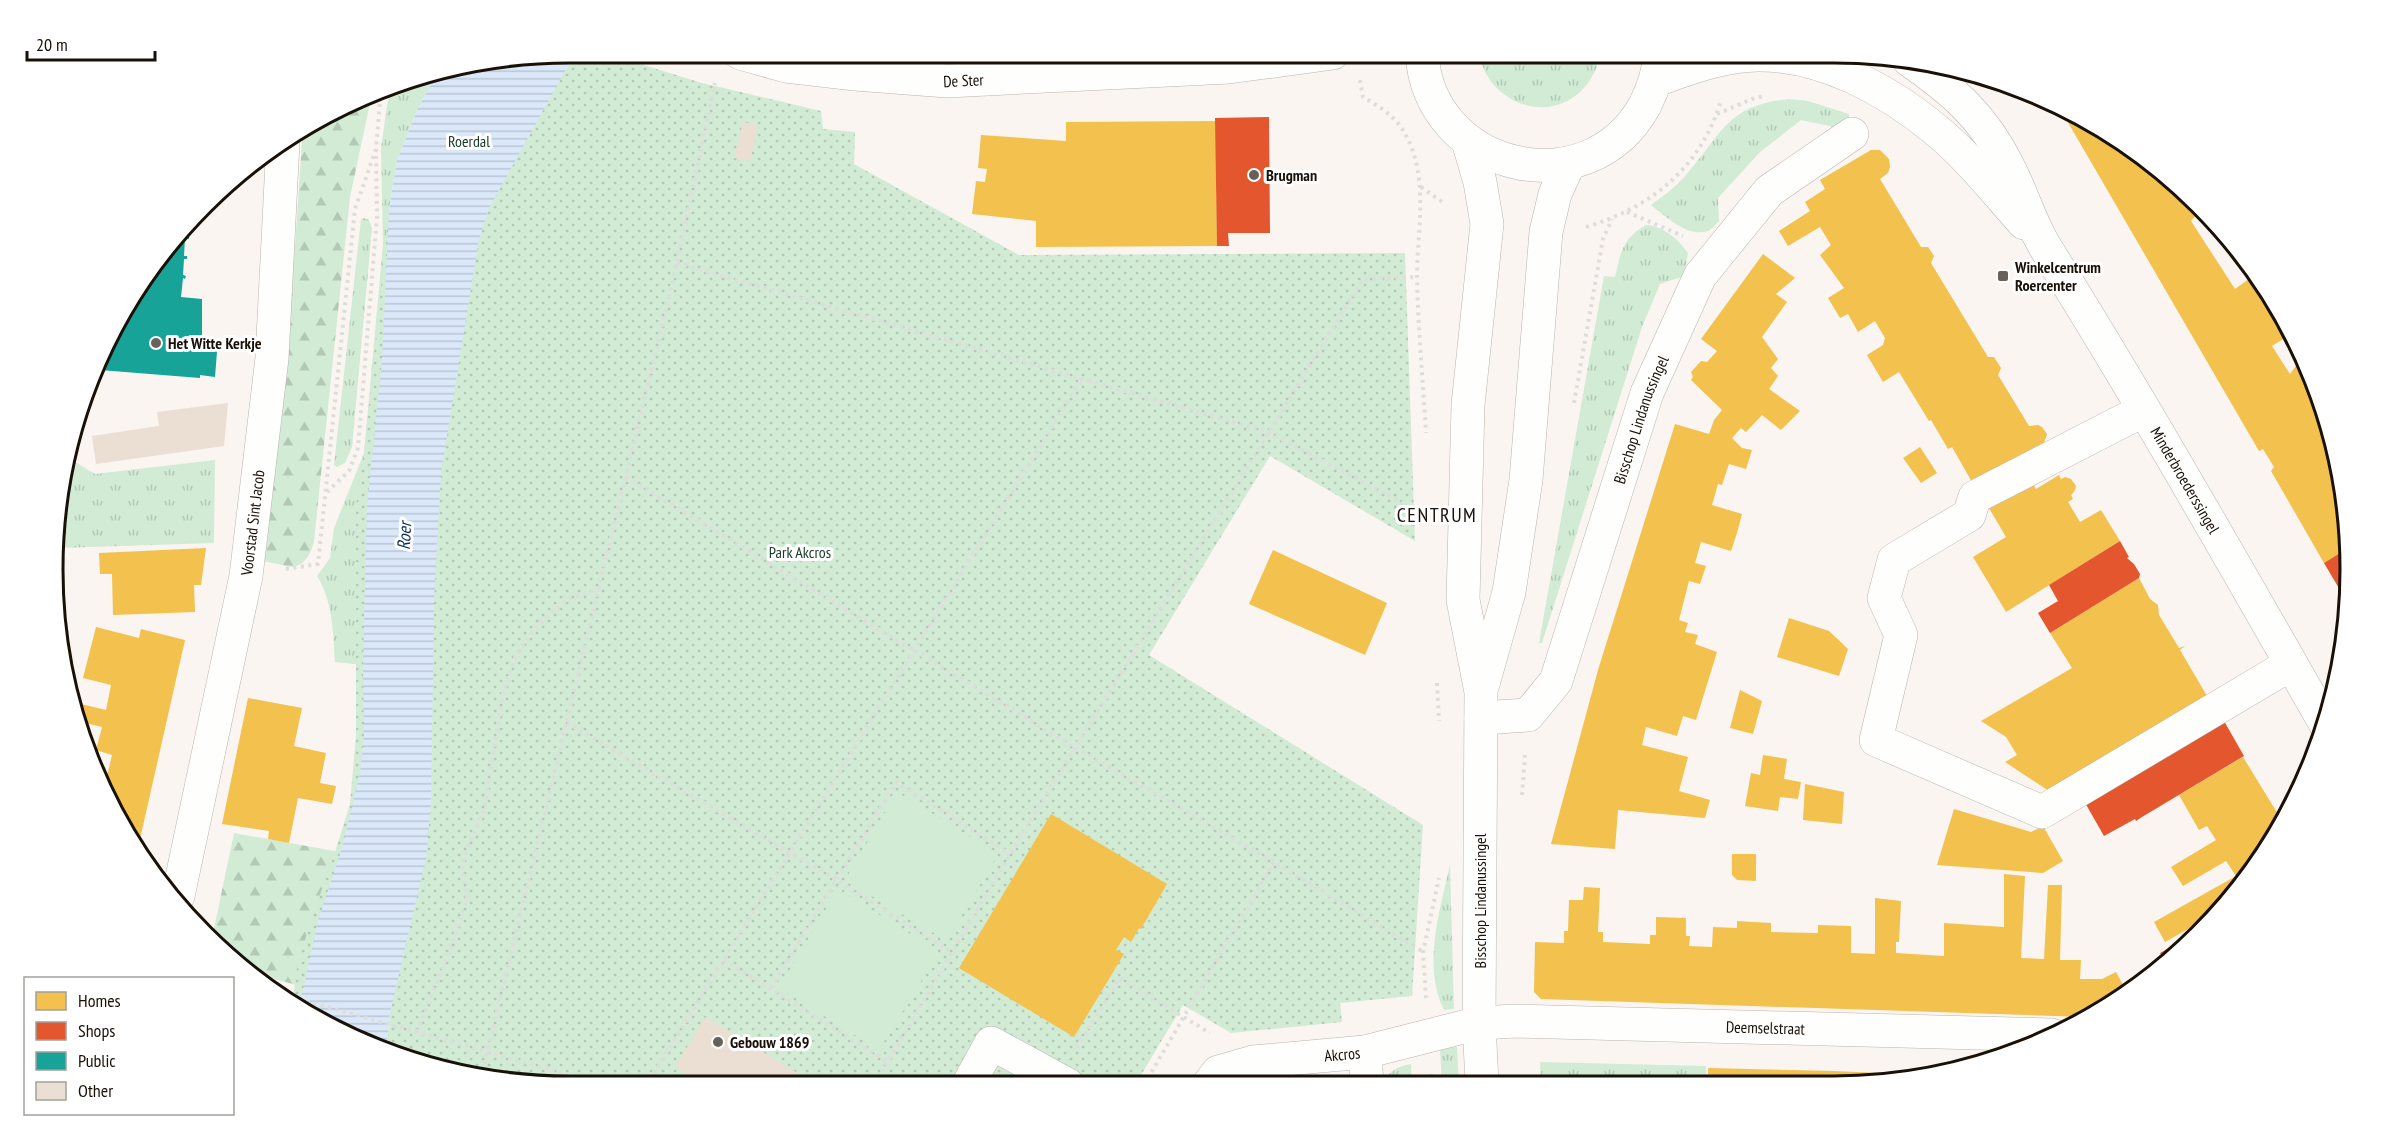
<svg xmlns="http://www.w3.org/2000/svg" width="2403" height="1139" font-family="'PT Sans Narrow',sans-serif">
<defs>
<pattern id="grass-tufts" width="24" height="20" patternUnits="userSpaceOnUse" patternTransform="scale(1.5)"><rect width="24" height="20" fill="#d1ebd5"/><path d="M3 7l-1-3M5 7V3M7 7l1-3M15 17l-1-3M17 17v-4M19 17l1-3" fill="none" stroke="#b3c8b5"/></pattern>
<pattern id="forest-firs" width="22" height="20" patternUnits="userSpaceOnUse" patternTransform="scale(1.5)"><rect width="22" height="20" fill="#d1ebd5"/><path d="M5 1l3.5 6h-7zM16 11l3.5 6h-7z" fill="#b3c8b5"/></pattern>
<pattern id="park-dots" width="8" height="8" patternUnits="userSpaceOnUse" patternTransform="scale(1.5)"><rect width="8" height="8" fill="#d1ebd5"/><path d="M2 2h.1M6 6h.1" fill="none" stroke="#b3c8b5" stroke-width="1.8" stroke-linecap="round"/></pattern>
<pattern id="water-rules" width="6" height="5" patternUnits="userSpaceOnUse" patternTransform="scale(1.5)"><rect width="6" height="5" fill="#dae8f9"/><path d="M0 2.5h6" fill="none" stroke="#bac6d4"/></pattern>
</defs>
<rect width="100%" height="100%" fill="#faf5f0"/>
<g fill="url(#grass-tufts)">
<path d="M 1479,53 L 1601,53 L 1601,55 C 1597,67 1593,78 1584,88 C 1548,127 1487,102 1479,53 Z"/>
<path d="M 436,75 L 418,108 L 397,160 L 389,209 L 382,361 L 363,665 L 335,662 C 333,633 333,601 317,576 L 330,558 L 334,528 L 364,453 L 383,244 L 381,148 L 390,86 L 403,80 Z"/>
<path d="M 1789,99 L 1808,101 L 1849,114 L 1849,122 L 1835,132 L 1830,126 L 1801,120 L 1760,152 L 1718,198 L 1719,221 C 1716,224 1712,229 1708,231 C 1688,238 1665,216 1651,205 C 1663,196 1676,187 1686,175 C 1722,134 1727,105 1789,99 Z"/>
<path d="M 365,218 L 369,220 L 372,228 L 352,447 L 345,463 L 337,467 L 334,465 L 361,219 Z"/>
<path d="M 1646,225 C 1663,226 1678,239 1688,253 L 1684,276 L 1660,284 L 1642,327 L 1542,643 L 1539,643 L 1604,276 L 1615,277 C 1621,252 1622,239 1646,225 Z"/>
<path d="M 66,460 L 77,463 L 95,474 L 215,460 L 214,543 L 60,548 L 62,469 Z"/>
<path d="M 1450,865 L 1454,1009 L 1444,1010 C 1422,966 1440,910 1450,865 Z"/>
<path d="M 1457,1047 L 1459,1084 L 1442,1084 L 1440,1048 Z"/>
<path d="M 1540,1062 L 1706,1066 L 1706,1083 L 1541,1083 Z"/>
<path d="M 1411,1064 L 1412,1084 L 1383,1084 C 1387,1072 1398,1066 1411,1064 Z"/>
</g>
<g fill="url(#forest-firs)">
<path d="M 372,94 L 350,197 L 314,541 C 311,554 305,565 292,567 L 263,561 C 285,417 293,273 303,128 L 311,122 Z"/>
<path d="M 234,833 L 340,852 L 304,987 C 260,975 242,974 212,938 Z"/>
</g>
<path fill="url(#park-dots)" d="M 569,53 L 605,53 L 702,83 L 821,111 L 823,129 L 855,132 L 854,164 L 1019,255 L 1405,253 L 1415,541 L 1270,456 L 1149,655 L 1423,825 L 1412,996 L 1340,1003 L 1342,1022 L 1231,1033 L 1183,1005 L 1135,1085 L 569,1086 L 468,1076 L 386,1052 L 390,1013 L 372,1047 L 294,999 L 295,976 L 309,926 L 335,852 L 350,804 L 356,736 L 356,506 L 364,453 L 389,210 Z"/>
<g fill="#d1ebd5">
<path d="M 897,792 L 998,854 L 947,941 L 845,880 Z"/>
<path d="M 838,889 L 939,952 L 879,1050 L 779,988 Z"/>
</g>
<path fill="url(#water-rules)" d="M 569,53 L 575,53 L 489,208 L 479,239 L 441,473 L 434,601 L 431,802 L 426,858 L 390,1013 L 386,1052 L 372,1047 L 300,1003 L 318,921 L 342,848 L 360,773 L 364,738 L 363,665 L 367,506 L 382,361 L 389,209 L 397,160 L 418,108 L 436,75 Z"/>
<g fill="#f2c14e">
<path d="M 2059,107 L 2120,139 L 2199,204 L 2202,208 L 2191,221 L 2235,289 L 2256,274 L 2271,296 L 2291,334 L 2272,346 L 2290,374 L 2303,356 L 2311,371 L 2324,414 L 2320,416 L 2329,432 L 2331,436 L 2327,439 L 2336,454 L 2340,468 L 2348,548 L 2324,563 L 2271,471 L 2274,467 L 2263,449 L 2259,451 Z"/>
<path d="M 1216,121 L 1217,246 L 1036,247 L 1036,221 L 972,214 L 976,181 L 985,182 L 987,169 L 978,168 L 981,135 L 1066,141 L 1066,122 Z"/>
<path d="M 1871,150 L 1880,150 L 1889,159 L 1890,167 L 1888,173 L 1880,179 L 1921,247 L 1928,247 L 1934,256 L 1931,263 L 1988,357 L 1994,357 L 2001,368 L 1998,375 L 2029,426 L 2038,425 L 2042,427 L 2047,434 L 2044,443 L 1976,489 L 1952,447 L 1948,449 L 1931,420 L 1929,421 L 1899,372 L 1883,382 L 1867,355 L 1883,345 L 1885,338 L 1875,321 L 1858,332 L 1848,314 L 1840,318 L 1828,298 L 1844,288 L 1820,255 L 1831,245 L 1820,227 L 1788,246 L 1779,231 L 1810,211 L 1805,202 L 1825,189 L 1820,180 Z"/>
<path d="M 1763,254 L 1795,278 L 1776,294 L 1787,302 L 1762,337 L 1778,359 L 1771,368 L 1778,376 L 1769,389 L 1800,411 L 1781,430 L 1762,415 L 1746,432 L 1741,428 L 1732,438 L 1742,448 L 1752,450 L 1746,469 L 1729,464 L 1722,485 L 1718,484 L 1712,505 L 1742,514 L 1737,533 L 1731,551 L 1701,542 L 1695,563 L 1706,566 L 1700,584 L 1689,581 L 1679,620 L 1688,623 L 1685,632 L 1698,635 L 1695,644 L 1717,652 L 1696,720 L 1683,716 L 1677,736 L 1646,727 L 1642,745 L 1688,757 L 1679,791 L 1710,800 L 1705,818 L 1618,810 L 1615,849 L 1551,844 L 1598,670 L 1675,424 L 1709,434 L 1714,420 L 1722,410 L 1691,380 L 1693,377 L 1691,372 L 1701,361 L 1707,362 L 1717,351 L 1701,339 Z"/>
<path d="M 1920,447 L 1937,473 L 1921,483 L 1903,458 Z"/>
<path d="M 2059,475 L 2061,479 L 2065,477 L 2071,479 L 2076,486 L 2074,492 L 2071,495 L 2073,499 L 2068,502 L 2080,522 L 2101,510 L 2120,541 L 2006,612 L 1973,557 L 2006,537 L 1989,508 L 2032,482 L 2036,489 Z"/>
<path d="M 206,548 L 201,585 L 194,585 L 195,612 L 113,615 L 112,574 L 100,574 L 99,553 Z"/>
<path d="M 1273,550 L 1387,603 L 1365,655 L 1249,604 Z"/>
<path d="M 2139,578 L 2150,599 L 2158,605 L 2159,615 L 2179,648 L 2185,646 L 2180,650 L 2210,701 L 2052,793 L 2005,762 L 2017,755 L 2006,737 L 1981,721 L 2072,668 L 2050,633 Z"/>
<path d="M 1789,618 L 1829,631 L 1848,649 L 1839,676 L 1777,657 Z"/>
<path d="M 96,627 L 139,638 L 141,629 L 185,640 L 138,848 L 122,828 L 104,789 L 112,755 L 96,750 L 102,727 L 77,721 L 75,715 L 77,703 L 106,710 L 111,685 L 83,678 Z"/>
<path d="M 1740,690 L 1762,701 L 1753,734 L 1730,728 Z"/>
<path d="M 248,698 L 302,708 L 294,746 L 326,753 L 320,783 L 336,786 L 332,804 L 298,798 L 289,843 L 268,839 L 269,831 L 222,824 Z"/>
<path d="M 1763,755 L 1787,759 L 1784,779 L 1801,782 L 1798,799 L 1780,797 L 1778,811 L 1745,806 L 1751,773 L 1760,775 Z"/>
<path d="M 2243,757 L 2281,819 L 2244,884 L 2213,915 L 2165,942 L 2154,922 L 2236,876 L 2226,861 L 2183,886 L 2171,867 L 2216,840 L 2207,826 L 2199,830 L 2179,795 Z"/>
<path d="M 1805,784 L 1844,792 L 1842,824 L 1803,820 Z"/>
<path d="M 1954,809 L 2031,832 L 2043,826 L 2063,861 L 2043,873 L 1937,865 Z"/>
<path d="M 1051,814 L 1167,884 L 1141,929 L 1139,928 L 1131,942 L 1124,937 L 1116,950 L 1124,954 L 1074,1037 L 959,968 Z"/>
<path d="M 1732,854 L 1756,854 L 1756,881 L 1737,880 L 1732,875 Z"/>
<path d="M 2004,874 L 2025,876 L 2021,958 L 2044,959 L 2048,885 L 2062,885 L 2060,960 L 2081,960 L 2080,979 L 2102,979 L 2116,972 L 2127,992 L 2084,1017 L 1541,999 L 1534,992 L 1535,942 L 1564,943 L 1564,931 L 1568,931 L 1569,900 L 1583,900 L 1584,887 L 1600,888 L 1598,932 L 1603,932 L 1603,942 L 1650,944 L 1650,935 L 1656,935 L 1656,917 L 1686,918 L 1686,936 L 1690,936 L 1689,946 L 1712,947 L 1713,927 L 1737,928 L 1737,921 L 1771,923 L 1771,932 L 1818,933 L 1818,925 L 1851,926 L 1851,953 L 1875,954 L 1875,898 L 1901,901 L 1899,942 L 1896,942 L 1896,953 L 1944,956 L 1944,923 L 2004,927 Z"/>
<path d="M 1708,1068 L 1834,1071 L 1926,1075 L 1901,1082 L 1708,1083 Z"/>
</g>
<g fill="#e4572e">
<path d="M 1269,117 L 1270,233 L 1228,233 L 1229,246 L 1217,246 L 1215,118 Z"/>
<path d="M 2120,541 L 2129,557 L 2127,558 L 2134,564 L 2140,574 L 2139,578 L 2050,633 L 2038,613 L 2058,601 L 2049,585 Z"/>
<path d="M 2348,548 L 2350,569 L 2349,585 L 2340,590 L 2324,563 Z"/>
<path d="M 2224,721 L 2244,756 L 2142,817 L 2136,821 L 2135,819 L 2104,836 L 2084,801 Z"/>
<path d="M 2193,934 L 2193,935 L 2166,962 L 2160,953 Z"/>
</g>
<path fill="#17a398" d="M 184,236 L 189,236 L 189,239 L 185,238 L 184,256 L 187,256 L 187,259 L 184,259 L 183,275 L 186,276 L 185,279 L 183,278 L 181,297 L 202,299 L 202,338 L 218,339 L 215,377 L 200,375 L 200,378 L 100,370 L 122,311 Z"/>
<g fill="#eadfd2">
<path d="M 743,122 L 758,125 L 750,161 L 734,158 Z"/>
<path d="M 228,403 L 224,446 L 96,464 L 92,436 L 159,426 L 157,412 Z"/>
<path d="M 705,1017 L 809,1080 L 805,1086 L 706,1086 L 675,1067 Z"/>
</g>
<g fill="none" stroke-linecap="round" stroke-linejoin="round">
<defs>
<g id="minor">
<path id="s1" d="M 740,53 L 786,66 L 855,74 L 947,81 L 1229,67 L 1333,53"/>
<path d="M 2144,410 L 1975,497 L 1969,515 L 1894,560 L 1884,598 L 1901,635 L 1876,740 L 2042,812 L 2291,664"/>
<path id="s2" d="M 1481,718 L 1528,715 L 1556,681 L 1647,393 L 1700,276 L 1769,191 L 1852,134"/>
<path id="s3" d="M 178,896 L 246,576 L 272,358 L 283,142"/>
<path d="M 1365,1052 L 1367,1084"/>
<path id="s4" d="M 1209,1084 L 1218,1072 L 1253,1062 L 1365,1052 L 1479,1023 L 1516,1021 L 2052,1035"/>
<path d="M 968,1085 L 991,1043 L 1068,1085"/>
</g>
<g id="major">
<path d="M 1422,53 C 1428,170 1588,209 1645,105 C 1653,89 1659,71 1660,53"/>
<path id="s5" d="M 1909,60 C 1955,92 1984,117 2009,168 C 2023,195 2031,225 2047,250 C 2144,405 2234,564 2325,723"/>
<path d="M 1656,80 C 1688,69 1723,55 1758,55 C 1822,54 1888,90 1936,130 C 1968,156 1996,192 2024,223"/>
<path d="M 1468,141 L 1480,182 L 1487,224 L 1468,405 L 1463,600 L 1481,692 L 1479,1023 L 1482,1083"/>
<path d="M 1483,684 L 1509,592 L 1526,480 L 1546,232 L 1555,194 L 1569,163"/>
</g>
</defs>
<use href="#minor" stroke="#bab4ad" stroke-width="34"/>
<use href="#major" stroke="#bab4ad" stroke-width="34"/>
<g stroke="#dfdddc" stroke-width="4" stroke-dasharray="3 4.5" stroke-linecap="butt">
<path d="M 1360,80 L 1363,97 C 1387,111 1402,121 1412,149 C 1427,189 1417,235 1417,277 C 1418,329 1423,381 1426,433"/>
<path d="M 1717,114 L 1752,99 L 1764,96"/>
<path d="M 1421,187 L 1444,203"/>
<path d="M 1627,212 L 1683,236"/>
<path d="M 1586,227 C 1652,207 1700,168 1721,101"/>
<path d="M 677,263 L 1268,432 L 1427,516"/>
<path d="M 1574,403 L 1603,239 L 1612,219"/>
<path d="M 626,477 L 1076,748 L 1274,862 L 1423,952"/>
<path d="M 327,492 L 349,471 L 358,448 L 377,217 L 376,155"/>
<path d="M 286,569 L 318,564 L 355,209 L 376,149 L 381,90"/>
<path d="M 1437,683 L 1439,721"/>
<path d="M 567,723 L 837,880 L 953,953"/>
<path d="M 1522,795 L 1525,755"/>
<path d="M 724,960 L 888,1062"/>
<path d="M 771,988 L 896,782 L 1010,854"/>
<path d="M 292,997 L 608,1086"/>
<path d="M 1426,998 L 1423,952 L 1439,878"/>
<path d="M 417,1032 L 451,946 L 467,899 L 462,868 L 464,856 L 484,810 L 503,693 L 516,655 L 538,625 L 568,599 L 599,589"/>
<path d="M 1077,1048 L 1119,978 L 1210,1033"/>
<path d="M 1431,1074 L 1431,1084"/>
<path d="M 481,1078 L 677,263 L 715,83"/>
<path d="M 874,1085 L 1010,854 L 1363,279 L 1417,277"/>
<path d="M 1144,1085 L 1274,862"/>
<path d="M 646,1086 L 1082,378"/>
</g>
<use href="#minor" stroke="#fefefd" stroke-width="33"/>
<use href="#major" stroke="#fefefd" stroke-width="33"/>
</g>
<g fill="#686159" stroke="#fff" stroke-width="2">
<circle cx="1254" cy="175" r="6"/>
<rect x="1997" y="270" width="12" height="12" rx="3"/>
<circle cx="156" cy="343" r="6"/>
<circle cx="718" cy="1042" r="6"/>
</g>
<g text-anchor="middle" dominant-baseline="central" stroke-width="6" stroke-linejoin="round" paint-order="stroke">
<g font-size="16" fill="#191108" stroke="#fff">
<text stroke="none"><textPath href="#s1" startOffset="226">De Ster</textPath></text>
<text stroke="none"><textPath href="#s2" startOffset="366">Bisschop Lindanussingel</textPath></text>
<text stroke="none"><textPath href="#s5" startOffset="508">Minderbroederssingel</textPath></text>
<text stroke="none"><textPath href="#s3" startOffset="381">Voorstad Sint Jacob</textPath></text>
<text transform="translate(1480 901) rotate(-90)">Bisschop Lindanussingel</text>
<text stroke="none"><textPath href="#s4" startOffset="568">Deemselstraat</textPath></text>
<text stroke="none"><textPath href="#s4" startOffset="141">Akcros</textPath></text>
</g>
<g font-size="16" fill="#183a25" stroke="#fff">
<text x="469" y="141">Roerdal</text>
<text x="800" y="552">Park Akcros</text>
</g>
<g font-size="16" font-weight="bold" fill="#191108" stroke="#fff" text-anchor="start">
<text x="1266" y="175">Brugman</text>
<text x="2015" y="267">Winkelcentrum<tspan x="2015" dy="18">Roercenter</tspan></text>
<text x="168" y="343">Het Witte Kerkje</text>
<text x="730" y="1042">Gebouw 1869</text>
</g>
<g font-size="18" font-style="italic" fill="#0c3159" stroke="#fff">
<text transform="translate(404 536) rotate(-87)">Roer</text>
</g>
<g font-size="20" letter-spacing="1.5" fill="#191108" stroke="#fff">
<text x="1437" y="515">CENTRUM</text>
</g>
</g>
<path d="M0 0H2403V1139H0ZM569 63H1834A506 506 0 0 1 2340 569V570A506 506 0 0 1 1834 1076H569A506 506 0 0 1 63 570V569A506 506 0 0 1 569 63Z" fill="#fff" fill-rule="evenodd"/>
<path fill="none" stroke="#191108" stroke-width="3" d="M569 63H1834A506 506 0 0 1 2340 569V570A506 506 0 0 1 1834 1076H569A506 506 0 0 1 63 570V569A506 506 0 0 1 569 63Z"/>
<rect x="24" y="977" width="210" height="138" fill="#ffffff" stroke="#a3a09c" stroke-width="1.5"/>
<rect x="36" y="992" width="30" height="18" fill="#f2c14e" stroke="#a3a09c" stroke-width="1.5"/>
<text x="78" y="1007" font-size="18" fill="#191108">Homes</text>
<rect x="36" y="1022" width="30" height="18" fill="#e4572e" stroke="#a3a09c" stroke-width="1.5"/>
<text x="78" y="1037" font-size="18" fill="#191108">Shops</text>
<rect x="36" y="1052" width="30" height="18" fill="#17a398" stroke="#a3a09c" stroke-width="1.5"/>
<text x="78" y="1067" font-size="18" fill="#191108">Public</text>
<rect x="36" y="1082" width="30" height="18" fill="#eadfd2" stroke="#a3a09c" stroke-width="1.5"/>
<text x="78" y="1097" font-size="18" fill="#191108">Other</text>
<path d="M27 51v9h128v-9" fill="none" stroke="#191108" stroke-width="3"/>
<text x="36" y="51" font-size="18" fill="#191108" stroke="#ffffff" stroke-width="4.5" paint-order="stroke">20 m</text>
</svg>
